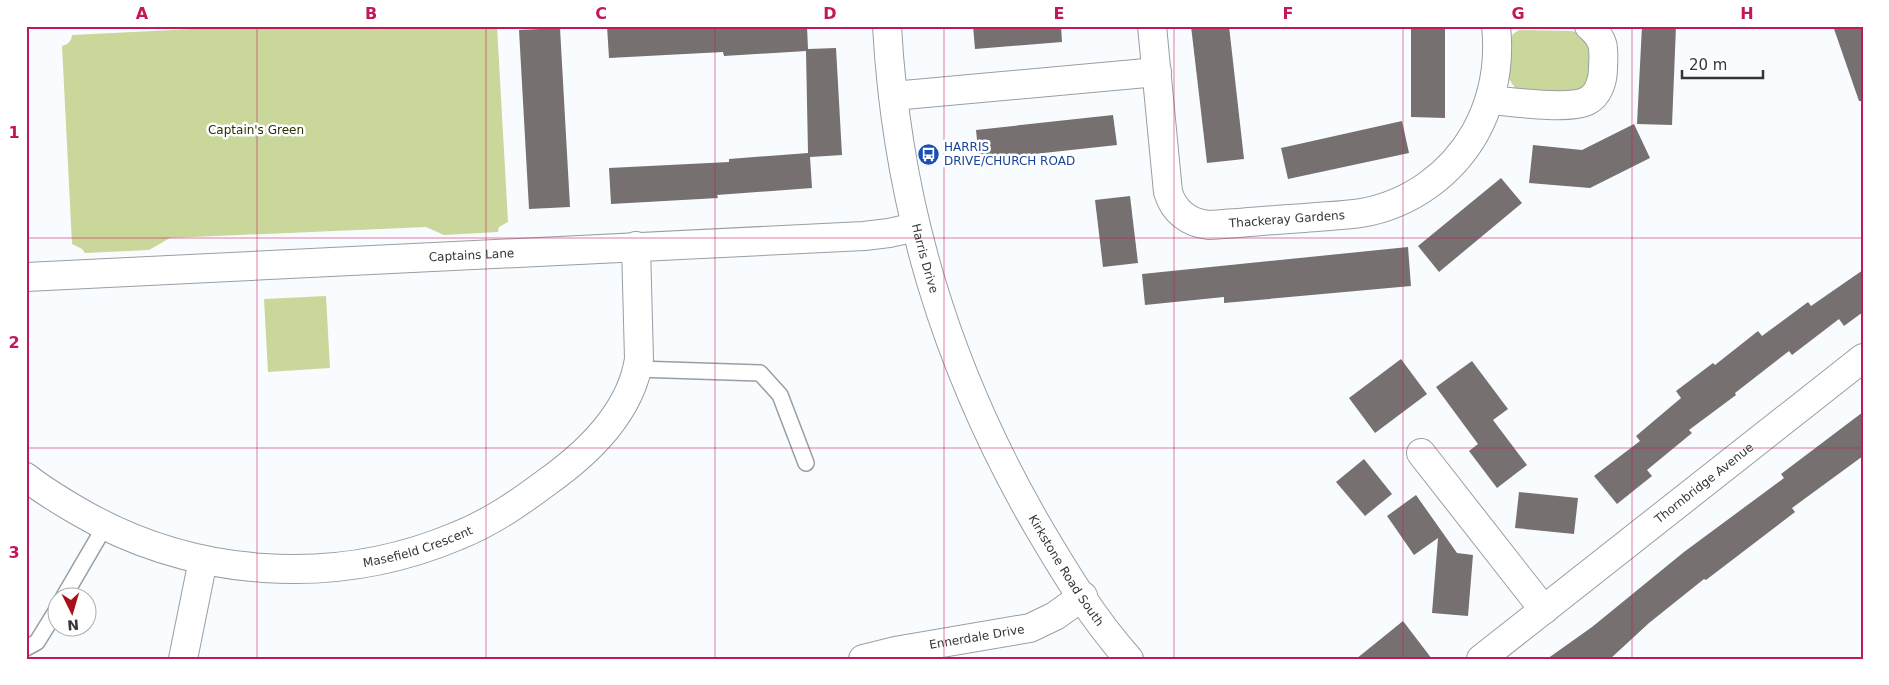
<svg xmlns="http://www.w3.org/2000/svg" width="1889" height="685" font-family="'DejaVu Sans',sans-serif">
<rect width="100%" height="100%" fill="#f9fcff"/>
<g fill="#c9d79b">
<path d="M 254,26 L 497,26 L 508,222 L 499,227 L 498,232 L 444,235 L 426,227 L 170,238 L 149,250 L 85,253 L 82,249 L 72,244 L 62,46 C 68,44 71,42 72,35 Z"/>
<path d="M 1519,30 L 1572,31 L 1579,33 L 1590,43 L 1590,79 L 1581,90 L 1572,93 L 1525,92 L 1515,88 L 1507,76 L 1510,41 L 1513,34 Z"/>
<path d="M 326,296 L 330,368 L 268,372 L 264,299 Z"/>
</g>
<g fill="#777070">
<path d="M 607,26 L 807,26 L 808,49 L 836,48 L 842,155 L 810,157 L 812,188 L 717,195 L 718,198 L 611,204 L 609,168 L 729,162 L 729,159 L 808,153 L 806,51 L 724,56 L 723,52 L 609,58 Z"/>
<path d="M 973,26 L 1061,26 L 1062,42 L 975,49 Z"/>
<path d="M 1191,26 L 1229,26 L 1244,159 L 1207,163 Z"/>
<path d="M 1411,26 L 1445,26 L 1445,118 L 1411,117 Z"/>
<path d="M 1642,26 L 1676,26 L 1672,125 L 1637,124 Z"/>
<path d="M 1833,26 L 1863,26 L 1863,101 L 1859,101 Z"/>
<path d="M 560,28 L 570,207 L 529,209 L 519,30 Z"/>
<path d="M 1113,115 L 1117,145 L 979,160 L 976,130 Z"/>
<path d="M 1402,121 L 1409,153 L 1288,179 L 1281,148 Z"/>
<path d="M 1634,124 L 1650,158 L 1590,188 L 1529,183 L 1533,145 L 1582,150 Z"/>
<path d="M 1501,178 L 1522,203 L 1439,272 L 1418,246 Z"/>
<path d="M 1130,196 L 1138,263 L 1103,267 L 1095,200 Z"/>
<path d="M 1408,247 L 1411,286 L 1224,303 L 1224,297 L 1145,305 L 1142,274 Z"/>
<path d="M 1863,270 L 1863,312 L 1844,326 L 1839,319 L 1792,355 L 1789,351 L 1735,393 L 1736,395 L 1689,430 L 1692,433 L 1647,470 L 1652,476 L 1617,504 L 1594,476 L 1640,441 L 1636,436 L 1681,398 L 1676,391 L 1713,363 L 1715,365 L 1758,331 L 1762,336 L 1808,302 L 1811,306 Z"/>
<path d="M 1401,359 L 1427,394 L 1375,433 L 1349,398 Z"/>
<path d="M 1472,361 L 1508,409 L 1493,420 L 1527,465 L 1497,488 L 1469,451 L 1478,444 L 1436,387 Z"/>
<path d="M 1863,412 L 1863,456 L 1792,508 L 1795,512 L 1706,580 L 1704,579 L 1649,623 L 1610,659 L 1547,659 L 1592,627 L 1684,552 L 1784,478 L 1781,474 Z"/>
<path d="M 1364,459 L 1392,494 L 1365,516 L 1336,482 Z"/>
<path d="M 1519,492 L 1578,498 L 1574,534 L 1515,528 Z"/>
<path d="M 1416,495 L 1457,553 L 1473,555 L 1468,616 L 1432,613 L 1438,538 L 1414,555 L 1387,516 Z"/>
<path d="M 1403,621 L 1432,659 L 1356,659 Z"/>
</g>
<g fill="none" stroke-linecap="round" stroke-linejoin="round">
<defs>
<g id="lane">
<path d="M 637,369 L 760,373 L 780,395 L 806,463"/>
<path d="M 63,598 L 105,526"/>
<path d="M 26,648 L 37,642 L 58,608"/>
</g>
<g id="street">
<path id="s1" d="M 1152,26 L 1168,192 C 1174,212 1189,223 1209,225 C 1241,223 1272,220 1304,218 C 1323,216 1342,216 1361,213 C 1409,205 1451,175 1475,133 C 1493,100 1500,63 1496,26"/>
<path d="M 893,96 L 1157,72"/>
<path d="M 1491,100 C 1512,102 1569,110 1587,101 C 1599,95 1603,80 1603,68 C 1604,48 1605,40 1589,26"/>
<path id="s2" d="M 26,277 L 864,236 L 889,233 L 916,227"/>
<path d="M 1421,453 L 1544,610"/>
<path id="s3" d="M 26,477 C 42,490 59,500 76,510 C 191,578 334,588 457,536 C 490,523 519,503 547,482 C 589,452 631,412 639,359 L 636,246"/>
<path d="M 183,659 L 203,560"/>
<path id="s4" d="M 863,659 L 895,651 L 1030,628 L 1055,616 L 1083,596"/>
<path id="s5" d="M 1481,659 L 1863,358"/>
</g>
<g id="secondary">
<path id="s6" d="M 887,26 C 897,207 947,369 1037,525 C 1064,571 1093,619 1129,659"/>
</g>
</defs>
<use href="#lane" stroke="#999ea3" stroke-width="18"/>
<use href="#street" stroke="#999ea3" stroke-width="30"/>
<use href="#secondary" stroke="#999ea3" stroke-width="30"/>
<use href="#lane" stroke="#fff" stroke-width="15"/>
<use href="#street" stroke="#fff" stroke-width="28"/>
<use href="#secondary" stroke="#fff" stroke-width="28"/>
</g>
<path fill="none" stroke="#c2185b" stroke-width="1" stroke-opacity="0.55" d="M 257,26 L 257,659M 486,26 L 486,659M 715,26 L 715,659M 944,26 L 944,659M 1174,26 L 1174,659M 1403,26 L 1403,659M 1632,26 L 1632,659M 26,238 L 1863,238M 26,448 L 1863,448"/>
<defs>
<symbol id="bus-disc" viewBox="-11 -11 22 22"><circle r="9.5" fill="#1a4fb4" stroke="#fff"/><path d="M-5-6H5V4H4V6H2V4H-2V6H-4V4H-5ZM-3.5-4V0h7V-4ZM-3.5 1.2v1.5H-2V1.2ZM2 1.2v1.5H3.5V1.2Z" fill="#fff"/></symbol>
</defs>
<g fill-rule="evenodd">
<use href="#bus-disc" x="916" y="142" width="25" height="25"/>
</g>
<g text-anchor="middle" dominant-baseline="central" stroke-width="5" stroke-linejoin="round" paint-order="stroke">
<g font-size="12" fill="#293100" stroke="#fff">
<text x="256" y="130">Captain's Green</text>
</g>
<g font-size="12" fill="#164399" stroke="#fff" text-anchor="start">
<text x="944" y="147">HARRIS<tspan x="944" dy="14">DRIVE/CHURCH ROAD</tspan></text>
</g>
<g font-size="12" fill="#333537" stroke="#fff">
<text stroke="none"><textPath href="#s1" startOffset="301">Thackeray Gardens</textPath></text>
<text stroke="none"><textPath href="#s2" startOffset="446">Captains Lane</textPath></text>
<text stroke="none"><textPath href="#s6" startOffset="236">Harris Drive</textPath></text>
<text stroke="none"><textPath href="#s5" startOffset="284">Thornbridge Avenue</textPath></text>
<text stroke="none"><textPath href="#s3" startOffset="415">Masefield Crescent</textPath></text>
<text stroke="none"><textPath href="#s6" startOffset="580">Kirkstone Road South</textPath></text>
<text stroke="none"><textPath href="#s4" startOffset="116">Ennerdale Drive</textPath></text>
</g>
</g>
<rect width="1889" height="685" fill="none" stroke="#ffffff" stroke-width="55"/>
<g transform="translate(72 612) rotate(175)"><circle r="24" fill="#ffffff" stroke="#adaeaf"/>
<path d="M0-4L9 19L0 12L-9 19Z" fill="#a71119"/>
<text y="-8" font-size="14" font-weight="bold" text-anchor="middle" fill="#333537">N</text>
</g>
<path d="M1682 70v8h81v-8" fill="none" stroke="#333537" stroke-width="2.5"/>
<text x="1689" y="70" font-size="15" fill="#333537" stroke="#ffffff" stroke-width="4" paint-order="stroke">20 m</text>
<rect x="28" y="28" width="1834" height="630" fill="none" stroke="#c2185b" stroke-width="2"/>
<g font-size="16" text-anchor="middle" font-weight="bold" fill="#c2185b">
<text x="142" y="19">A</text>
<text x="371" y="19">B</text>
<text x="601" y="19">C</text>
<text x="830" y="19">D</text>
<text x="1059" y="19">E</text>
<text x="1288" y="19">F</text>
<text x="1518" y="19">G</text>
<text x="1747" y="19">H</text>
<text x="14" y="138">1</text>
<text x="14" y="348">2</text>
<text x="14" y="558">3</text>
</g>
</svg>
